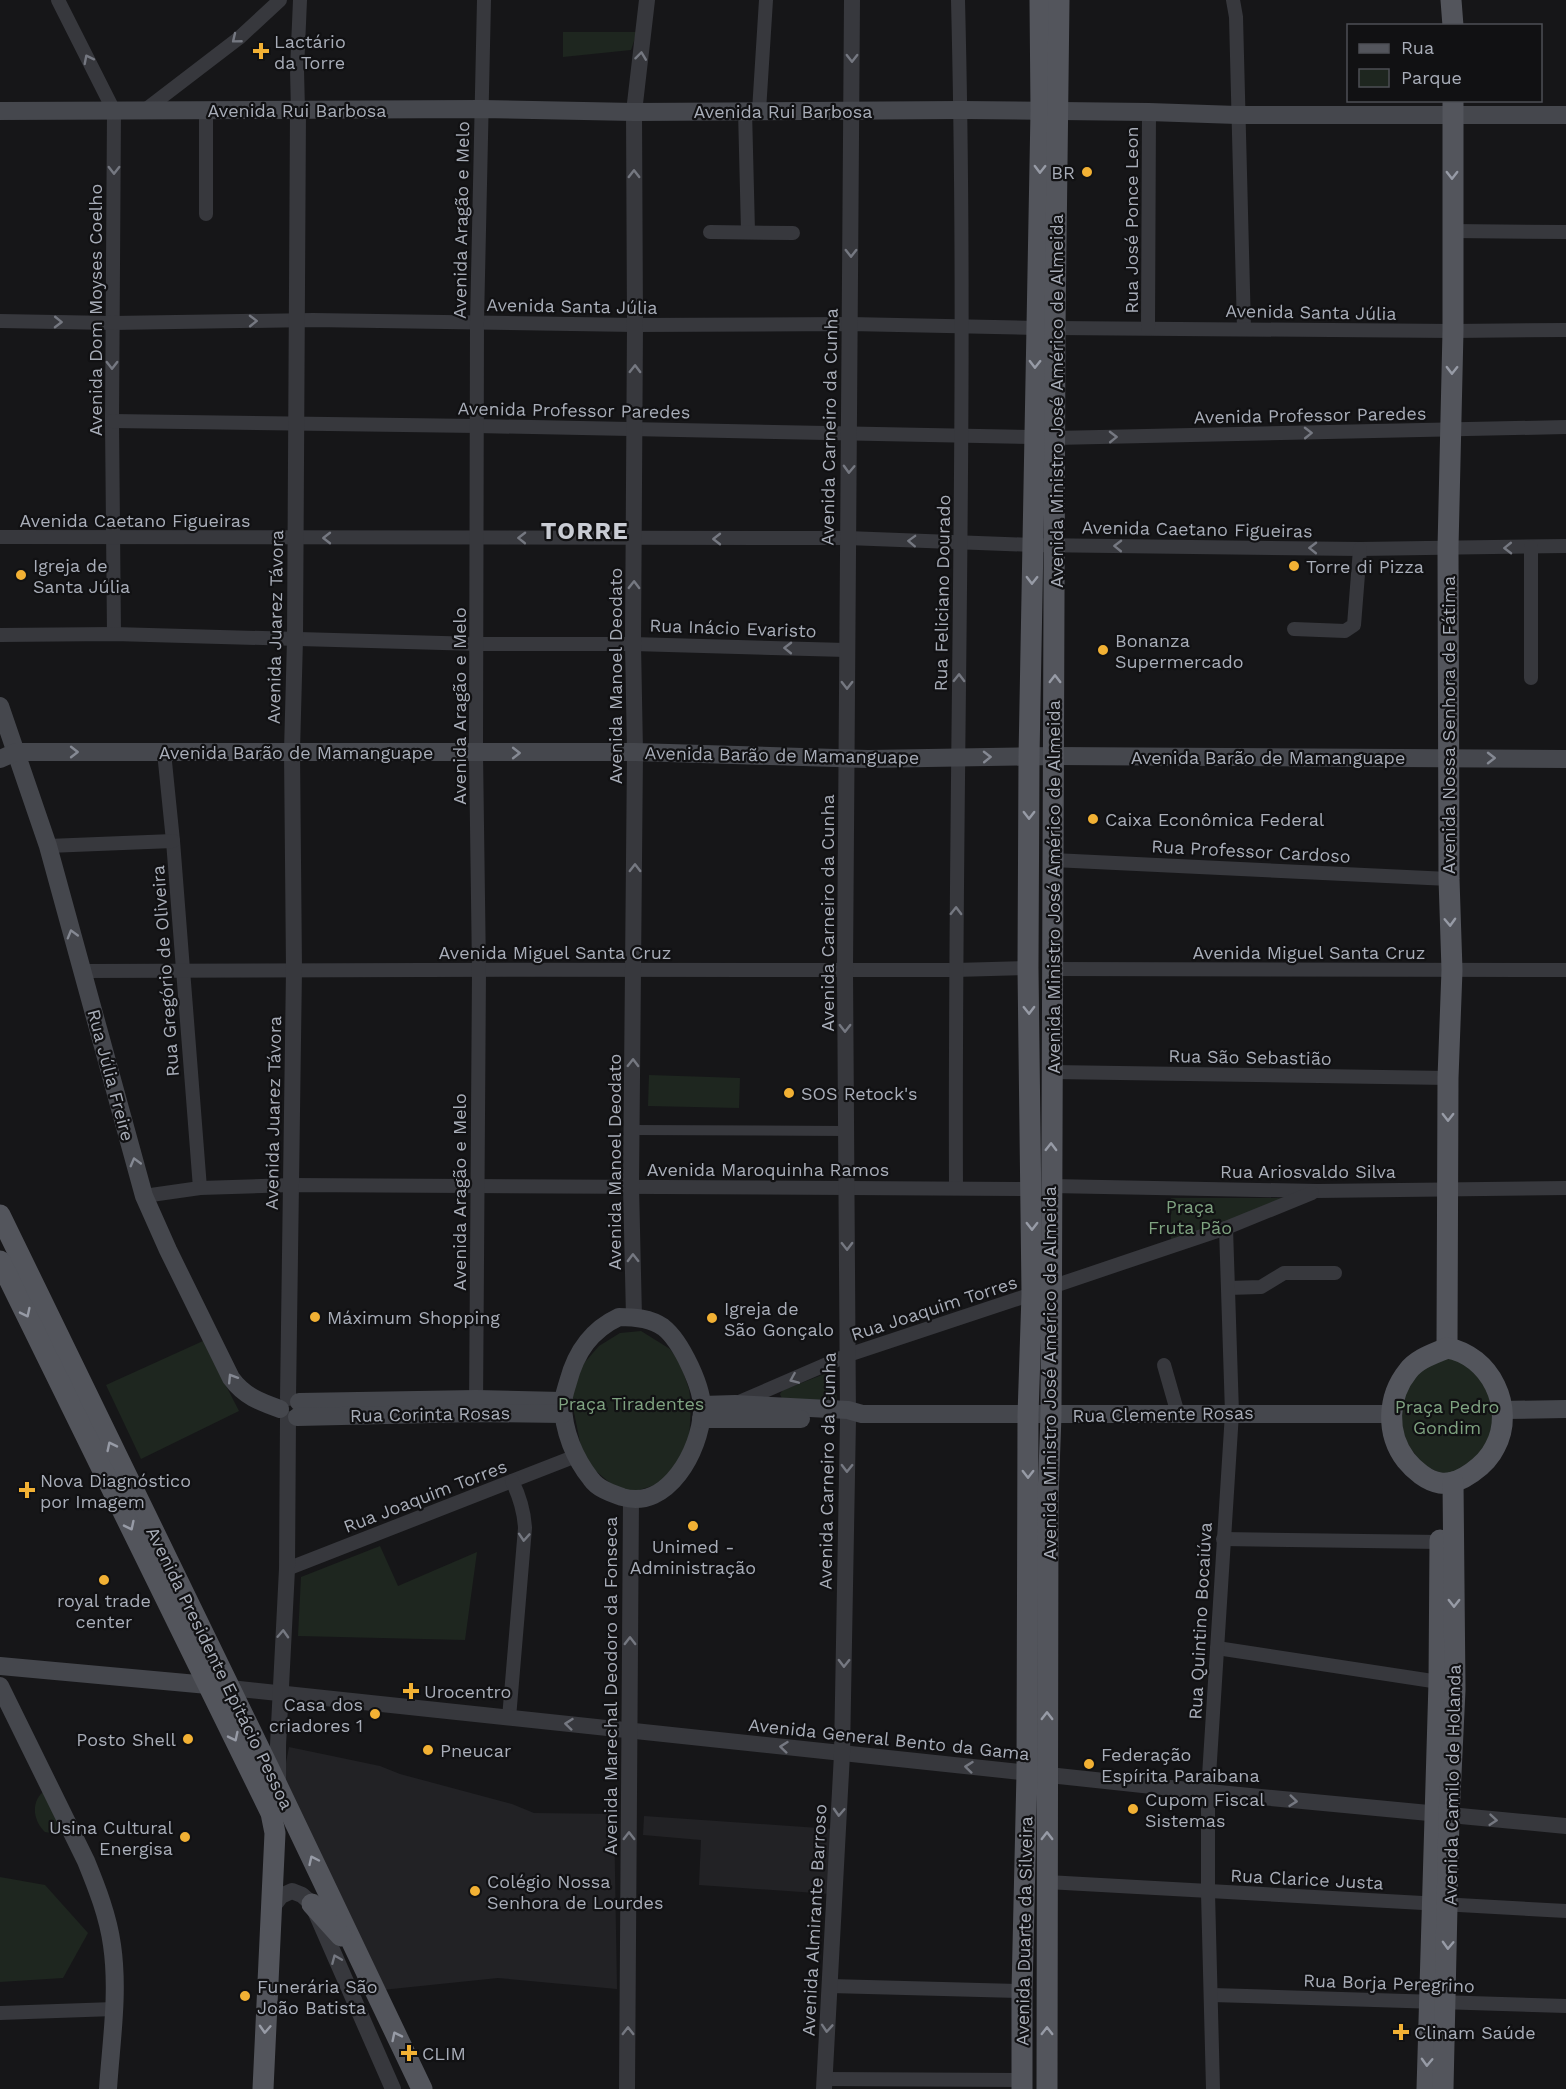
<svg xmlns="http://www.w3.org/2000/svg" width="1566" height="2089" font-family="'Work Sans',sans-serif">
<rect width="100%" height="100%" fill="#161618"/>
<g fill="#222225">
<path d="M 289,1747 L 380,1766 L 400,1774 L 512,1804 L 534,1813 L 614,1814 L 617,1989 L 498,1978 L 382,1990 L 286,1787 L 285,1768 Z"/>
<path d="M 644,1816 L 833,1829 L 830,1894 L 699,1885 L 701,1840 L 643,1835 Z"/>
</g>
<g fill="#1e261f">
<path d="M 563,32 L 637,32 L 631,50 L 563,57 Z"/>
<path d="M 649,1075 L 740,1078 L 739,1108 L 648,1106 Z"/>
<path d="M 1171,1198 L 1292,1198 L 1171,1242 Z"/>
<path d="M 641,1331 L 670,1349 L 680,1363 L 689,1389 L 691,1406 L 689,1440 L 681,1462 L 661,1483 L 630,1493 L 616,1488 L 590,1466 L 582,1452 L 571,1397 L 579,1369 L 599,1346 L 620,1333 Z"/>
<path d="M 203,1341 L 239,1411 L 141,1459 L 106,1385 Z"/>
<path d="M 1451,1357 L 1477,1371 L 1495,1408 L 1487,1454 L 1457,1474 L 1440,1473 L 1422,1464 L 1407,1443 L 1398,1425 L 1400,1401 L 1426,1360 Z"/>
<path d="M 835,1370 L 837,1403 L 782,1399 L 780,1394 L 783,1390 Z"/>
<path d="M 380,1546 L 398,1586 L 477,1552 L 465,1640 L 298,1636 L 301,1577 Z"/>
<path d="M 43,1792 L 64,1835 L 45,1832 C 34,1822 30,1803 43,1792 Z"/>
<path d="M 0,1877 L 45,1885 L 88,1933 L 63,1978 L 0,1982 Z"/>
</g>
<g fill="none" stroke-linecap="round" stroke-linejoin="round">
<path stroke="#37383d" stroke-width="10" d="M 632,1130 L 846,1131"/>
<g stroke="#37383d" stroke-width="14">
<path d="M 58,0 L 114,111 L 112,421 L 114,634"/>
<path d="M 1233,0 L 1236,17 L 1244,329"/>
<path d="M 145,110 L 239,38 L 280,0"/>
<path d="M 206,110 L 206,214"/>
<path d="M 745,110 L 748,232"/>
<path d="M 298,111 L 297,70 L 300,0"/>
<path d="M 759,111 L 766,0"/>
<path d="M 1452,231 L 1566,232"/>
<path d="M 710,232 L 793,233"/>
<path d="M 0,321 L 112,323 L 313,320 L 635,325 L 850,324 L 1036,328"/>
<path d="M 1055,328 L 1453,331 L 1566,330"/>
<path d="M 1148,328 L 1149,112"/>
<path d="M 112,421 L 477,426 L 1034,437"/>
<path d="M 1054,438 L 1566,427"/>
<path d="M 0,537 L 847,538 L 1033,545 L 1360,549 L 1566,546"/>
<path d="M 1531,547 L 1531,678"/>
<path d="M 1294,629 L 1345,631 L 1354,625 L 1360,549"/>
<path d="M 0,635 L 114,634 L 478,644 L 633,644 L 846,650"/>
<path d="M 164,752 L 173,841 L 200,1188"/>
<path d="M 48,846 L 173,841"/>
<path d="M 1053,860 L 1449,879"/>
<path d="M 1052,969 L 1566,970"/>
<path d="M 83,971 C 374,969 664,970 955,970 L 1028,968"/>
<path d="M 1052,1072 L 1448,1078"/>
<path d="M 1051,1186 L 1317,1191 L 1566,1188"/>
<path d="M 956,1187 C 954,791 968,396 958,0"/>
<path d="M 144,1196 L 200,1188 L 292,1185 L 1032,1189"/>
<path d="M 1051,1287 L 1226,1228 L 1312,1193"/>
<path d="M 1228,1288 L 1261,1287 L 1284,1273 L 1335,1273"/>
<path d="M 1164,1365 L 1178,1414"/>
<path d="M 737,1403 L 848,1355 L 1032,1294"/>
<path d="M 476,1408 L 479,971 L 476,753 L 477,322 L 484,0"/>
<path d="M 1223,1539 L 1440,1542"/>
<path d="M 287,1569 L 576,1456"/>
<path d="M 1217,1648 L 1439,1682"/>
<path d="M 509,1718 L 525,1528 C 524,1511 520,1497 512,1481"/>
<path d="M 1047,1882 L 1566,1911"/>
<path d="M 830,1986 L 1022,1991"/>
<path d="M 1212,1995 L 1566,2006"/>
<path d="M 0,2013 L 114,2009"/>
<path d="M 824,2079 L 1022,2080"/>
<path d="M 1213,2089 L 1208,1893 L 1208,1792 L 1232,1413 L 1226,1228"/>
</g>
<g stroke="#37383d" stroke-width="16">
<path d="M 634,1317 L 631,1186 L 635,752 L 633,644 L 635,325 L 634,112 L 647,0"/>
<path d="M 288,1398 L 294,969 L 292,751 L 295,639 L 298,111"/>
<path d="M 221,1687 L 1208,1792 L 1566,1826"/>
<path d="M 278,1783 L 278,1745 L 287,1569 L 288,1419"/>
<path d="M 272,1908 L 281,1896 L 292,1891 L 302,1895 L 312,1904 L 393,2089"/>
<path d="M 627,2089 L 631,1499"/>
<path d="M 824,2089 L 842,1754 L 848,1419 L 845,970 L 852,0"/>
</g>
<g stroke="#45474d" stroke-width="18">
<path d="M 0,111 L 481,109 L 634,112 L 961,110 L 1149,112 L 1237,115 L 1566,115"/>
<path d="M 0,706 L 48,846 L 144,1196 L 168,1250 L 231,1378 C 244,1396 260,1402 280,1409"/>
<path d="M 0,759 L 16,752 L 635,752 L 868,759 L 1055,756 L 1566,759"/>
<path d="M 619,1317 C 634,1317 650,1318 663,1327 C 681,1341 704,1389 702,1412 C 700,1450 668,1511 622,1497 C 611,1493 598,1489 591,1479 C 575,1459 563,1431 563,1404 C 563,1397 566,1389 568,1382 C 576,1352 591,1330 619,1317 Z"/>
<path d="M 299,1402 L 476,1399 L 562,1401"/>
<path d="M 702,1405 L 735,1404 L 848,1410 L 862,1414 L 1391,1414"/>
<path d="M 1502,1410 L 1566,1409"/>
<path d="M 297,1417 L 476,1413 L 563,1414"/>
<path d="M 701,1419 L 801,1419"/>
<path d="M 0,1666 L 208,1685"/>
<path d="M 0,1686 L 86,1861 C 97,1888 108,1916 112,1945 C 119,1993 111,2042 108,2089"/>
</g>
<g stroke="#53555c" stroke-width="21">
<path d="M 1451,0 L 1453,26"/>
<path d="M 0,1215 L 278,1787 L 422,2089"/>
<path d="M 0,1261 L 271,1813 L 275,1833 L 263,2089"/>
<path d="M 1447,1348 L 1448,1078 L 1452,970 L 1449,879 L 1448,548 L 1453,331 L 1453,100"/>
<path d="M 1447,1348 C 1490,1355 1516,1408 1495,1447 C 1487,1464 1460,1486 1440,1483 C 1427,1481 1414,1470 1406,1460 C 1386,1434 1387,1397 1408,1371 C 1417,1359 1433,1354 1447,1348 Z"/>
<path d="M 312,1904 L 341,1936"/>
<path d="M 1022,2089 L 1022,1991 L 1027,1773 L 1028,1415 L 1032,1294 L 1028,968 L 1029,757 L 1041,111 L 1040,0"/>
<path d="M 1047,2089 L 1048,1497 L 1051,1415 L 1055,328 L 1059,0"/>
<path d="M 1427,2089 L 1439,1682 L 1440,1540"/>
<path d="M 1443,2089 L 1449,1816 L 1455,1690 L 1453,1482"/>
</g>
</g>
<defs><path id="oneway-chevron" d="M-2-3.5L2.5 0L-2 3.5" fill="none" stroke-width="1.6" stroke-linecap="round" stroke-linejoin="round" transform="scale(1.5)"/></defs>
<g stroke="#757881">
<use href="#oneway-chevron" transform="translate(236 39) rotate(141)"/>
<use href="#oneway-chevron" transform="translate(641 56) rotate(-83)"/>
<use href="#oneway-chevron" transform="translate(852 58) rotate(90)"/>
<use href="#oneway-chevron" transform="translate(88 59) rotate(-117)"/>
<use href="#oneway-chevron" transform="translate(114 170) rotate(90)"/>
<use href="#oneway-chevron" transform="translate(634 174) rotate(-90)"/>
<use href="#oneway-chevron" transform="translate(851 253) rotate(90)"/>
<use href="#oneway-chevron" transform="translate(253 321) rotate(-1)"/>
<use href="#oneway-chevron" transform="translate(58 322) rotate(1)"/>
<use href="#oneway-chevron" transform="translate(112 365) rotate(90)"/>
<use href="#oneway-chevron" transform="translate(635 369) rotate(-89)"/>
<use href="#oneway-chevron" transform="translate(1308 433) rotate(-1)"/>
<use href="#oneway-chevron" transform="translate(1113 437) rotate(-1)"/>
<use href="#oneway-chevron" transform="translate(849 469) rotate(92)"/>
<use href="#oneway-chevron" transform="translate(327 538) rotate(180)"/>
<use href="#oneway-chevron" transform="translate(522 538) rotate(-179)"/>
<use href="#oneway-chevron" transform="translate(717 539) rotate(180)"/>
<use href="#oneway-chevron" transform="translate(912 541) rotate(-178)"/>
<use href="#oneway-chevron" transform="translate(1118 546) rotate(-179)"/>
<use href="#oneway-chevron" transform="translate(1313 548) rotate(-179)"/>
<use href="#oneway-chevron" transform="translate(1508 548) rotate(179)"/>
<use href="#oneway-chevron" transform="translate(634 585) rotate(-89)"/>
<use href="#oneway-chevron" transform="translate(788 648) rotate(-179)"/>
<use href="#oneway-chevron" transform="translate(959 678) rotate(-89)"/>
<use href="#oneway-chevron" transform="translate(847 685) rotate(90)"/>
<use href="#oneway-chevron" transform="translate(635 868) rotate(-90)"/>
<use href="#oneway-chevron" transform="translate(956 911) rotate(-89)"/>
<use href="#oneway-chevron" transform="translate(845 1028) rotate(90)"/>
<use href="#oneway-chevron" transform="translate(633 1063) rotate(-89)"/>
<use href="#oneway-chevron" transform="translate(847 1246) rotate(89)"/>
<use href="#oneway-chevron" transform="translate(633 1258) rotate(-91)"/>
<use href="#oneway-chevron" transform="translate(794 1379) rotate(157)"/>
<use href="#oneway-chevron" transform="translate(847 1468) rotate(91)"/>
<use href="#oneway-chevron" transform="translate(524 1537) rotate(94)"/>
<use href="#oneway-chevron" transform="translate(283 1634) rotate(-87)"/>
<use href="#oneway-chevron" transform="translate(630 1641) rotate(-90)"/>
<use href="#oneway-chevron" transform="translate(844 1663) rotate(91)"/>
<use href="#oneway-chevron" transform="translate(569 1724) rotate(-174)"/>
<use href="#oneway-chevron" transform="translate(784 1747) rotate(-174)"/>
<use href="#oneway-chevron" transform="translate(969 1767) rotate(-174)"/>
<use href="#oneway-chevron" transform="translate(1293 1801) rotate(6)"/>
<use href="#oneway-chevron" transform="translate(839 1812) rotate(93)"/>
<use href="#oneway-chevron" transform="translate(1493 1820) rotate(5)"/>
<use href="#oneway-chevron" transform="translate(629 1836) rotate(-90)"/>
<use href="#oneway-chevron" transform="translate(336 1959) rotate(-113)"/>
<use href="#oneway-chevron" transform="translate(827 2028) rotate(94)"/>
<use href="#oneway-chevron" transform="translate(628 2031) rotate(-90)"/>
</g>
<g stroke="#979ba6">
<use href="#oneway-chevron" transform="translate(1040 169) rotate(91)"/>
<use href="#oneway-chevron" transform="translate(1452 175) rotate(90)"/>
<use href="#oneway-chevron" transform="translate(1035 364) rotate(91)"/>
<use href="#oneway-chevron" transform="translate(1452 370) rotate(91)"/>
<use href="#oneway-chevron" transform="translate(1032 580) rotate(91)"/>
<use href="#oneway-chevron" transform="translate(1055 679) rotate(-90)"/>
<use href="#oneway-chevron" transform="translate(1029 815) rotate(90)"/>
<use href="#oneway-chevron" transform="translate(1450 922) rotate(88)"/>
<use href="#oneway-chevron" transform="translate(1029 1010) rotate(89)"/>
<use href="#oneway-chevron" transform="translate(1448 1117) rotate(90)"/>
<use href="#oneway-chevron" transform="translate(1051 1147) rotate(-89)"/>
<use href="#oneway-chevron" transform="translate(1032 1226) rotate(90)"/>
<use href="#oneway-chevron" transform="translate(26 1313) rotate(64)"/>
<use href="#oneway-chevron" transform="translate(111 1446) rotate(-116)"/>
<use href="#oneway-chevron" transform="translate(1028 1474) rotate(90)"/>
<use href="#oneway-chevron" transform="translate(130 1526) rotate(64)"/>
<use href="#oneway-chevron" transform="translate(1454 1603) rotate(90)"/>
<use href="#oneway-chevron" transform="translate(1047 1716) rotate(-90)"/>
<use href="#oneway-chevron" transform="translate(234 1737) rotate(64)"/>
<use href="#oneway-chevron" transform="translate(1047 1836) rotate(-90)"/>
<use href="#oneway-chevron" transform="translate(313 1860) rotate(-115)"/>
<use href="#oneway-chevron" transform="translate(1448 1945) rotate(92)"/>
<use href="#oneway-chevron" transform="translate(265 2029) rotate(93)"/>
<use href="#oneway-chevron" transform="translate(1047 2031) rotate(-90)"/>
<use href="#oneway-chevron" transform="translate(396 2036) rotate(-116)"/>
<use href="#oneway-chevron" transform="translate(1427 2062) rotate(92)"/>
</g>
<g stroke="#858993">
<use href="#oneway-chevron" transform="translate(74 752)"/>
<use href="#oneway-chevron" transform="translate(516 753)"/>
<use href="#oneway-chevron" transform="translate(987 757) rotate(-1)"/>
<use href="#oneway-chevron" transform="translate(1491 758)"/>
<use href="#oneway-chevron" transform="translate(72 934) rotate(-106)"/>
<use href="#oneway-chevron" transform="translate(135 1162) rotate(-105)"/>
<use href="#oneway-chevron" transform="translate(232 1378) rotate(-122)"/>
</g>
<g fill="#f2b134" stroke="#111113" stroke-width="2">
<path d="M258 42h6v6h6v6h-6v6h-6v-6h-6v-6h6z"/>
<circle cx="1087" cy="172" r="6"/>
<circle cx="1294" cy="566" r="6"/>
<circle cx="21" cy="575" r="6"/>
<circle cx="1103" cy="650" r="6"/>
<circle cx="1093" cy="819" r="6"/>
<circle cx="789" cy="1093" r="6"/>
<circle cx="315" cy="1317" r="6"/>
<circle cx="712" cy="1318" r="6"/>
<path d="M24 1481h6v6h6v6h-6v6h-6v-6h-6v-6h6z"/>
<circle cx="693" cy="1526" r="6"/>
<circle cx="104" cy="1580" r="6"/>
<path d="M408 1682h6v6h6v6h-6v6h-6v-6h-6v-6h6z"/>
<circle cx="375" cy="1714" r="6"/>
<circle cx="188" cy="1739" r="6"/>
<circle cx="428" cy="1750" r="6"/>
<circle cx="1089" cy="1764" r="6"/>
<circle cx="1133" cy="1809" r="6"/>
<circle cx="185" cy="1837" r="6"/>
<circle cx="475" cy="1891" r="6"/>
<circle cx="245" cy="1996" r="6"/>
<path d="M1398 2023h6v6h6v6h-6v6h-6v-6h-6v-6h6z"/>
<path d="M406 2044h6v6h6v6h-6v6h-6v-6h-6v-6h6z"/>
</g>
<g text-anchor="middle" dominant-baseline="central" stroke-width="4.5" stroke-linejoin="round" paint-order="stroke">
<g font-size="18" fill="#a8adb8" stroke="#111113" text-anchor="start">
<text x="274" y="41">Lactário<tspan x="274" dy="21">da Torre</tspan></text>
<text x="1075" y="172" text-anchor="end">BR</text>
<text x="33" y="565">Igreja de<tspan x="33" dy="21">Santa Júlia</tspan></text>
<text x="1306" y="566">Torre di Pizza</text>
<text x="1115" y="640">Bonanza<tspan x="1115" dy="21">Supermercado</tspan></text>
<text x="1105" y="819">Caixa Econômica Federal</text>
<text x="801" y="1093">SOS Retock's</text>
<text x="724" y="1308">Igreja de<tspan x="724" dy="21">São Gonçalo</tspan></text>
<text x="327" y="1317">Máximum Shopping</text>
<text x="40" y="1480">Nova Diagnóstico<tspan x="40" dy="21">por Imagem</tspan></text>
<text x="693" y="1546" text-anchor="middle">Unimed -<tspan x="693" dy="21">Administração</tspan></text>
<text x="104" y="1600" text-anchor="middle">royal trade<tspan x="104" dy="21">center</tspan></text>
<text x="424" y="1691">Urocentro</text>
<text x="363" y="1704" text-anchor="end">Casa dos<tspan x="363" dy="21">criadores 1</tspan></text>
<text x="176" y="1739" text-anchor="end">Posto Shell</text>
<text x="440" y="1750">Pneucar</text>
<text x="1101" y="1754">Federação<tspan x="1101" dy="21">Espírita Paraibana</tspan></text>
<text x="1145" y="1799">Cupom Fiscal<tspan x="1145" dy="21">Sistemas</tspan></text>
<text x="173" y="1827" text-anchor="end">Usina Cultural<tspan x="173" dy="21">Energisa</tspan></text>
<text x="487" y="1881">Colégio Nossa<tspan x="487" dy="21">Senhora de Lourdes</tspan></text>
<text x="257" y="1986">Funerária São<tspan x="257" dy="21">João Batista</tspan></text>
<text x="1414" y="2032">Clinam Saúde</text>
<text x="422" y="2053">CLIM</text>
</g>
<g font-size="18" fill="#a8adb8" stroke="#111113">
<text x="297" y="110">Avenida Rui Barbosa</text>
<text x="783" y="111">Avenida Rui Barbosa</text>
<text transform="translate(461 220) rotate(-89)">Avenida Aragão e Melo</text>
<text transform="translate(1131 220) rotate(-90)">Rua José Ponce Leon</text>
<text transform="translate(572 306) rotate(1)">Avenida Santa Júlia</text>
<text transform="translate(95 310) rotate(-90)">Avenida Dom Moyses Coelho</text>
<text transform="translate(1311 312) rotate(1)">Avenida Santa Júlia</text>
<text transform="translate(1056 401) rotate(-90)">Avenida Ministro José Américo de Almeida</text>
<text transform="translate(574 410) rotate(1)">Avenida Professor Paredes</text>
<text transform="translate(1310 415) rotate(-1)">Avenida Professor Paredes</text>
<text transform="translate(829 427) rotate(-89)">Avenida Carneiro da Cunha</text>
<text x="135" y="520">Avenida Caetano Figueiras</text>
<text transform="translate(1197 529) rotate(1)">Avenida Caetano Figueiras</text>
<text transform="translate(942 593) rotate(-89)">Rua Feliciano Dourado</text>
<text transform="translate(275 627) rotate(-89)">Avenida Juarez Távora</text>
<text transform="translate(733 628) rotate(2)">Rua Inácio Evaristo</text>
<text transform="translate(615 676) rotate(-90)">Avenida Manoel Deodato</text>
<text transform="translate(459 706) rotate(-90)">Avenida Aragão e Melo</text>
<text transform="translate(1448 725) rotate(-90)">Avenida Nossa Senhora de Fátima</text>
<text x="296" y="752">Avenida Barão de Mamanguape</text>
<text transform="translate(782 755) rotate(1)">Avenida Barão de Mamanguape</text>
<text x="1268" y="757">Avenida Barão de Mamanguape</text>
<text transform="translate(1251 851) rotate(3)">Rua Professor Cardoso</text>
<text transform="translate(1053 887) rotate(-90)">Avenida Ministro José Américo de Almeida</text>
<text transform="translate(827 913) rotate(-90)">Avenida Carneiro da Cunha</text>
<text x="555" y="952">Avenida Miguel Santa Cruz</text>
<text x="1309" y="952">Avenida Miguel Santa Cruz</text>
<text transform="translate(165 971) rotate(-94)">Rua Gregório de Oliveira</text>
<text transform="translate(1250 1057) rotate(1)">Rua São Sebastião</text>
<text transform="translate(111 1075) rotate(75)">Rua Júlia Freire</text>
<text transform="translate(273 1113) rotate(-89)">Avenida Juarez Távora</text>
<text transform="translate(614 1162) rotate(-90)">Avenida Manoel Deodato</text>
<text x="768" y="1169">Avenida Maroquinha Ramos</text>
<text x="1308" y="1171">Rua Ariosvaldo Silva</text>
<text transform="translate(459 1192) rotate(-90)">Avenida Aragão e Melo</text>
<text transform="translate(934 1308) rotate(-18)">Rua Joaquim Torres</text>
<text transform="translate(1049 1373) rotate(-90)">Avenida Ministro José Américo de Almeida</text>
<text transform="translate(430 1414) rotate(-1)">Rua Corinta Rosas</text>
<text transform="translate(1163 1414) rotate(-1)">Rua Clemente Rosas</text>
<text transform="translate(827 1471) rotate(-89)">Avenida Carneiro da Cunha</text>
<text transform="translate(425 1496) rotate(-21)">Rua Joaquim Torres</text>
<text transform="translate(1200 1621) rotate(-87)">Rua Quintino Bocaiúva</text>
<text transform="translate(220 1668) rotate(64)">Avenida Presidente Epitácio Pessoa</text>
<text transform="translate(610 1686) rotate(-90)">Avenida Marechal Deodoro da Fonseca</text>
<text transform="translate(889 1739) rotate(6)">Avenida General Bento da Gama</text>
<text transform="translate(1452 1785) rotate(-89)">Avenida Camilo de Holanda</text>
<text transform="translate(1307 1879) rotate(3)">Rua Clarice Justa</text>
<text transform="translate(814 1920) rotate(-87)">Avenida Almirante Barroso</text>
<text transform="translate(1024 1931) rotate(-89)">Avenida Duarte da Silveira</text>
<text transform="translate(1389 1983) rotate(2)">Rua Borja Peregrino</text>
</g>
<g font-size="18" fill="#7fa381" stroke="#111113">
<text x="1190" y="1206">Praça<tspan x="1190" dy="21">Fruta Pão</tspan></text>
<text x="631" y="1403">Praça Tiradentes</text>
<text x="1447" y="1406">Praça Pedro<tspan x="1447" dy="21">Gondim</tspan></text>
</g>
<g font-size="24" font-weight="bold" letter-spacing="1.5" fill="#c9ccd4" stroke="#111113">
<text x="585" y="531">TORRE</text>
</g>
</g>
<rect x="1347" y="24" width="195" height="78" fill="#111113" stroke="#4d4f55" stroke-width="1.5"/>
<rect x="1359" y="44" width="30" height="9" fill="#53555c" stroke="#4d4f55" stroke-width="1.5"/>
<text x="1401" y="54" font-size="18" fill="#a8adb8">Rua</text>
<rect x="1359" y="69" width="30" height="18" fill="#1e261f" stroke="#4d4f55" stroke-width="1.5"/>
<text x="1401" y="84" font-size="18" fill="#a8adb8">Parque</text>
</svg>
